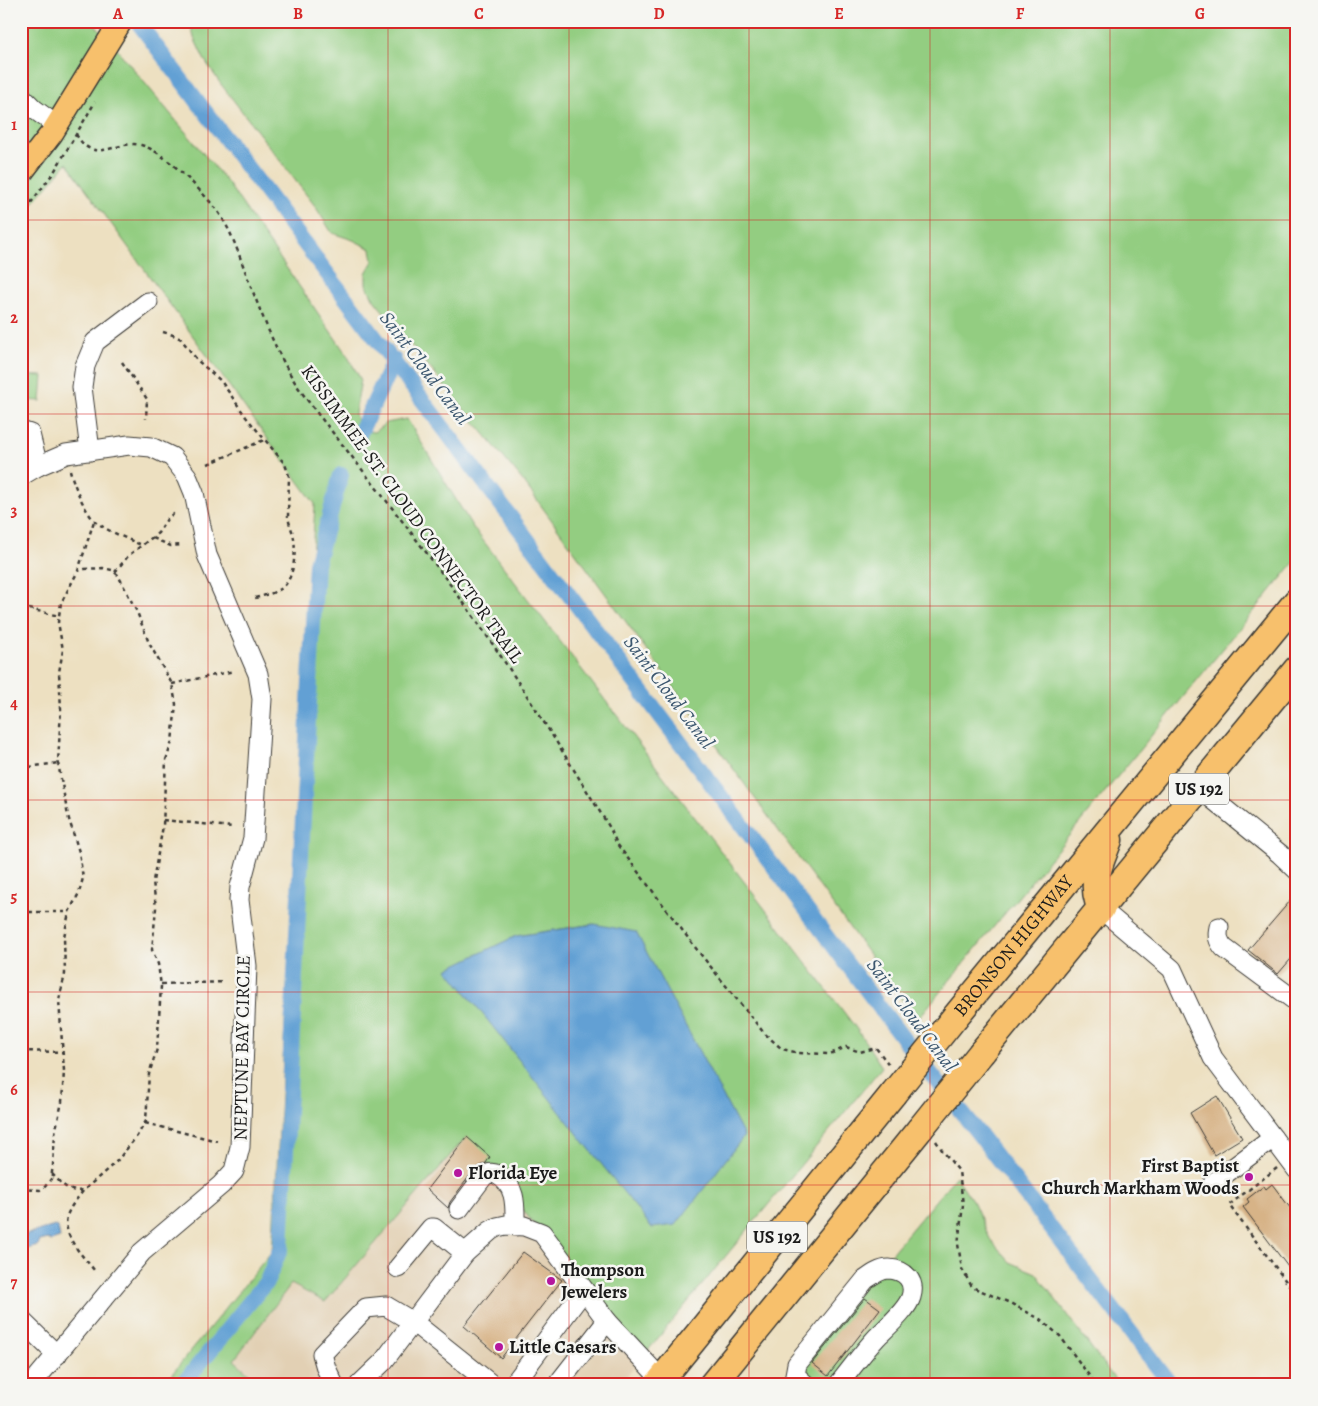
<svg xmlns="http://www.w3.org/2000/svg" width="1318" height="1406" font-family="Alegreya,serif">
<rect width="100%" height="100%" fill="#f6f6f2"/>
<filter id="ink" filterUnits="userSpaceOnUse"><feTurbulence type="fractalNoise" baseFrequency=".02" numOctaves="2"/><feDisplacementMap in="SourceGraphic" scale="10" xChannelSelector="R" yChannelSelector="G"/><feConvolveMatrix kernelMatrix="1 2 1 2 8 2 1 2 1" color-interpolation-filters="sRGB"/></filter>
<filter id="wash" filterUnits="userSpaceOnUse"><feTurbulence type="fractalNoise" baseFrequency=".0096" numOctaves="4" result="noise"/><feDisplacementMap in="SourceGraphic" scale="20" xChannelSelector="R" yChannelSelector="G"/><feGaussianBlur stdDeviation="1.12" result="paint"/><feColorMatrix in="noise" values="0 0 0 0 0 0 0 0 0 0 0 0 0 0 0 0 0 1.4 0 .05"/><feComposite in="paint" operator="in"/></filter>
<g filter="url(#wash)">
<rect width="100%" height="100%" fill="#ede0c1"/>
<path fill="#e2d0b4" d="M 466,1136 L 640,1360 L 620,1385 L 262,1385 L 234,1360 L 291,1284 L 325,1302 Z"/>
<g fill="#93cd81" stroke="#58744e" fill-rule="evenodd">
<path d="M 21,21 L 92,21 L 103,34 L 44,129 L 21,159 Z"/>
<path d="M 190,21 L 1297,21 L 1297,559 L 917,1020 L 523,481 L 374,300 L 366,284 L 366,273 L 373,261 L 371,249 L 353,240 L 332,233 L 315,206 L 220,83 L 204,59 L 194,38 Z"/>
<path d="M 115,47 L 227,182 L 347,355 L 361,380 L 355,413 L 359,430 L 374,432 L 386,423 L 407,419 L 472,526 L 856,1028 L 882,1067 L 640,1360 L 466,1137 L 325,1302 L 291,1284 L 234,1360 L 262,1385 L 163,1385 L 272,1251 L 315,504 L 67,163 L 21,217 L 21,186 L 59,137 ZM 594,924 L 447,970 L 516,936 Z"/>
<path d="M 21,375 L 43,376 L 41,401 L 21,400 Z"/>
<path d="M 956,1176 L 974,1203 L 990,1239 L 1010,1262 L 1036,1273 L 1119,1385 L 781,1385 Z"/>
</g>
<g fill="#62a0d4" stroke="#3f5e78">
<path d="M 594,924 L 636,932 L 744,1136 L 676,1225 L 652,1228 L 447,969 L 516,936 Z"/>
<path d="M 55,1226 L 58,1227 L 60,1238 L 51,1241 L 48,1239 L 40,1241 L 38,1246 L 27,1249 L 25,1247 L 23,1239 L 24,1235 Z"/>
</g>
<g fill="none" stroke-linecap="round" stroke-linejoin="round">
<g stroke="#62a0d4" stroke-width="16">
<path d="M 137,21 L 905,1041 L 978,1133 L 1171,1385"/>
<path d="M 357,439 L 394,360"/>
<path d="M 182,1385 L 267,1281 L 281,1247 L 316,564 L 341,475"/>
</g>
</g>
<g id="blocks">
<g fill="#d7b387">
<path d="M 1297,893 L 1297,952 L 1278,974 L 1248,950 Z"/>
<path d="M 1217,1096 L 1242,1138 L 1214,1155 L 1190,1113 Z"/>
<path d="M 467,1137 L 490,1157 L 486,1163 L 474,1170 L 450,1202 L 448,1208 L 427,1189 Z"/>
<path d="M 1272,1184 L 1297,1217 L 1297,1279 L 1243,1207 L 1249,1202 L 1247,1199 L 1264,1186 L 1266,1189 Z"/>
<path d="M 523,1252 L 562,1280 L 501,1358 L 464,1326 Z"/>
<path d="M 865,1298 L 880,1309 L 828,1376 L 812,1363 Z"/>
</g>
</g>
</g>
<g filter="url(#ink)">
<use href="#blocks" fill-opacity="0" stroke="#3b3935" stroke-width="1"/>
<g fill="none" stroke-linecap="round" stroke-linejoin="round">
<defs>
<g id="minor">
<path d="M 21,96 L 34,109 L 56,125"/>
<path d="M 21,431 L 30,434 L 38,466"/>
<path d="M 90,451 L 82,387 L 85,366 L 95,342 L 148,302"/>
<path d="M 21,476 L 38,466 L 66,454 L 129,445 L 151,447 L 172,457 L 187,476 L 194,493 L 207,555 L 258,674 L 262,699 L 253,838 L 240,887 L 239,900 L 247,966 L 240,1147 L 234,1171 L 221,1185 L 142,1252 L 31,1385"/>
<path d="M 1199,788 L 1280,854 L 1297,870"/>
<path d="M 1101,909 L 1172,969 L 1213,1058 L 1297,1170"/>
<path d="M 1219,927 C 1217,936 1218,941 1224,948 L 1297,1002"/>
<path d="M 1213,1183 L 1273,1138"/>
<path d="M 459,1209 L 483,1177 C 488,1173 492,1172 498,1175 C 517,1186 515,1207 515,1226"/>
<path d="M 398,1268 L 431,1228 L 434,1228 L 465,1253"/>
<path d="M 21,1320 L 57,1355"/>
<path d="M 334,1385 L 326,1368 L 322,1354 L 366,1308 L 386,1306 L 413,1322 L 492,1385"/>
<path d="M 359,1385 L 383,1362 L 465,1253 L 490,1231 L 497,1227 L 506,1225 L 524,1226 L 542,1233 L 607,1321"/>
<path d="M 513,1385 L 584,1290"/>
<path d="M 557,1385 L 607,1321 L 661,1379"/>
<path d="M 806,1385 L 795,1375 L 797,1364 L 865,1280 C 872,1275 880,1269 889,1269 C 905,1270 916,1281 911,1297 C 907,1310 887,1327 877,1337 C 863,1352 851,1369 838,1385"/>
</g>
<path id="major" d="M 21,173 L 52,133 L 121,21"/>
<g id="highway">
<path d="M 1101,909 C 1089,883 1100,864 1109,840"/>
<path id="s1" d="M 955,1017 L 1297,601"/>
<path d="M 982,1052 L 1297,669"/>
<path d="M 657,1385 L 893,1094"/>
<path d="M 712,1385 L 920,1129"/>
</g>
</defs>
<use href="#minor" stroke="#3b3935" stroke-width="21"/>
<use href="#major" stroke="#3b3935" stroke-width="25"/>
<use href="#highway" stroke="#3b3935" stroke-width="29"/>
<g stroke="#3b3935" stroke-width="2.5" stroke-dasharray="4 4" stroke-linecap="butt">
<path d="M 76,134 C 94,167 116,139 141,145 C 163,150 206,195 219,213 C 232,232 239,255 247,276 C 261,313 275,350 296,384 C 312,408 331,430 349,453 C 389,504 430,556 468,609 C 519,680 564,754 610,828 L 617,844 L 698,951 L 764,1033 L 782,1049 L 799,1053 L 830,1054 L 846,1047 L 860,1052 L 876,1048 L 890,1066"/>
<path d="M 21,216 L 54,172 L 95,102"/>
<path d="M 163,332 L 173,335 L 181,339 L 198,361 L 221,381 L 246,417 L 285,464 L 289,476 L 288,516 C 289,525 293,531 294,539 C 296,553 294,579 282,588 C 274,594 261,596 252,599"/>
<path d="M 122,362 L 147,399 L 146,419"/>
<path d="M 208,464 L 264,440"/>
<path d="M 70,470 C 73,483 85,513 96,522 C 109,532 126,538 141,545"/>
<path d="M 153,538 L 171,546 L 181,545"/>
<path d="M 115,572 L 129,555 L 158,533 L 167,519 L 176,511"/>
<path d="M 21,607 L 59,616"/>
<path d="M 172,684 L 234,671"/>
<path d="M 21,768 L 58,763"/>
<path d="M 163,820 L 232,827"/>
<path d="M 21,912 L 69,912"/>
<path d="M 161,984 L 225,982"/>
<path d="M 21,1051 L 63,1052"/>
<path d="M 145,1123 L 217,1141"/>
<path d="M 936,1141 L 942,1150 L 959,1171 L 963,1205 L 958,1244 L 962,1269 L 972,1287 L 1010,1303 L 1040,1319 L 1060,1336 L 1096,1385"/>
<path d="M 1277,1168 L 1229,1205 L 1297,1296"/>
<path d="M 52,1174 C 61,1183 69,1194 84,1190 L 117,1161 L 137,1136 L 146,1121 L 149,1074 L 157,1049 L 161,986 L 158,964 L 152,950 L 156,908 L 153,881 L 163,826 L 166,760 L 172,742 L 176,704 L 172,684 L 149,643 L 137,612 L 118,575 L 112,570 L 103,568 L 85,569 L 78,571"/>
<path d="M 21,1189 L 40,1190 L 44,1188 L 51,1179 L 53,1165 L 55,1133 L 62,1102 L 64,1071 L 59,1000 L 65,974 L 64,937 L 69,912 L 79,893 L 83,878 L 79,852 L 68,816 L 58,763 L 61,709 L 59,672 L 63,650 L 58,622 L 61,603 L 78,571 L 94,521"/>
<path d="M 83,1191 C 78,1198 72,1204 69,1211 C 58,1233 83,1256 95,1271"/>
</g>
<use href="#minor" stroke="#fff" stroke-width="19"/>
<use href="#major" stroke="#f7c06c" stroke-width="22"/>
<use href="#highway" stroke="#f7c06c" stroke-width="26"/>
<defs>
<g id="highway-bridge">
<path d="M 893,1094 L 955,1017"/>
<path d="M 920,1129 L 982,1052"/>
</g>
</defs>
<use href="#highway-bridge" stroke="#3b3935" stroke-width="29" stroke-linecap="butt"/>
<use href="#highway-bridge" stroke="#f7c06c" stroke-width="26"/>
</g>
</g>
<path fill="none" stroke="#d62828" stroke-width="1" stroke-opacity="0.55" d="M 208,21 L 208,1385M 388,21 L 388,1385M 569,21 L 569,1385M 749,21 L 749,1385M 930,21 L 930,1385M 1110,21 L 1110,1385M 21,220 L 1297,220M 21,414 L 1297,414M 21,606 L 1297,606M 21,800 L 1297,800M 21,992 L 1297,992M 21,1185 L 1297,1185"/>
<g fill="#b5179e" stroke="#f6f6f2" stroke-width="2">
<circle cx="458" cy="1173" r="5"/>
<circle cx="1249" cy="1177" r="5"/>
<circle cx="551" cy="1281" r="5"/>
<circle cx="499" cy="1347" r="5"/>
</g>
<g text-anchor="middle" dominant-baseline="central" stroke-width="5" stroke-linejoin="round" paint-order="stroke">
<g fill="#f6f6f2" stroke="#5d5d5c" stroke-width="1">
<rect x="1169" y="773.5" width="60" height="31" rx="4"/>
<rect x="747" y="1221.5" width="60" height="31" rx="4"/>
</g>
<g font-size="18" font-weight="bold" fill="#1c1c1c">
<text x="1199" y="789">US 192</text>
<text x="777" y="1237">US 192</text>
</g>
<g font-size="19" fill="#1c1c1c" stroke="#f6f6f2">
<text transform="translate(412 514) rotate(54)">KISSIMMEE-ST. CLOUD CONNECTOR TRAIL</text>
<text stroke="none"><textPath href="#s1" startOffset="92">BRONSON HIGHWAY</textPath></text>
<text transform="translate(242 1048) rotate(-89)">NEPTUNE BAY CIRCLE</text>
</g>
<g font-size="19" font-weight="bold" fill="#1c1c1c" stroke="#f6f6f2" text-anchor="start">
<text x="1239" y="1166" text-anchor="end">First Baptist<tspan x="1239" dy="22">Church Markham Woods</tspan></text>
<text x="468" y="1173">Florida Eye</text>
<text x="561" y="1270">Thompson<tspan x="561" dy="22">Jewelers</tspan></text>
<text x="509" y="1347">Little Caesars</text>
</g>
<g font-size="20" font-style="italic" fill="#3c576f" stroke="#f6f6f2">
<text transform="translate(425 368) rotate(53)">Saint Cloud Canal</text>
<text transform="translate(669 692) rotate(53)">Saint Cloud Canal</text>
<text transform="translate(912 1015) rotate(53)">Saint Cloud Canal</text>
</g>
</g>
<rect width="1318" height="1406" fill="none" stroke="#f6f6f2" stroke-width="55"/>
<rect x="28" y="28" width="1262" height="1350" fill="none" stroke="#d62828" stroke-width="2"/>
<g font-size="16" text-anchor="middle" font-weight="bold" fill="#d62828">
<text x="118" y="19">A</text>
<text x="298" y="19">B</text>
<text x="479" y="19">C</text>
<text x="659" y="19">D</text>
<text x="839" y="19">E</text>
<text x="1020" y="19">F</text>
<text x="1200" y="19">G</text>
<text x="14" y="130">1</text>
<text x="14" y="323">2</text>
<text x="14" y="516">3</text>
<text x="14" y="709">4</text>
<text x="14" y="902">5</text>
<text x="14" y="1095">6</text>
<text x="14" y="1288">7</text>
</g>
</svg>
